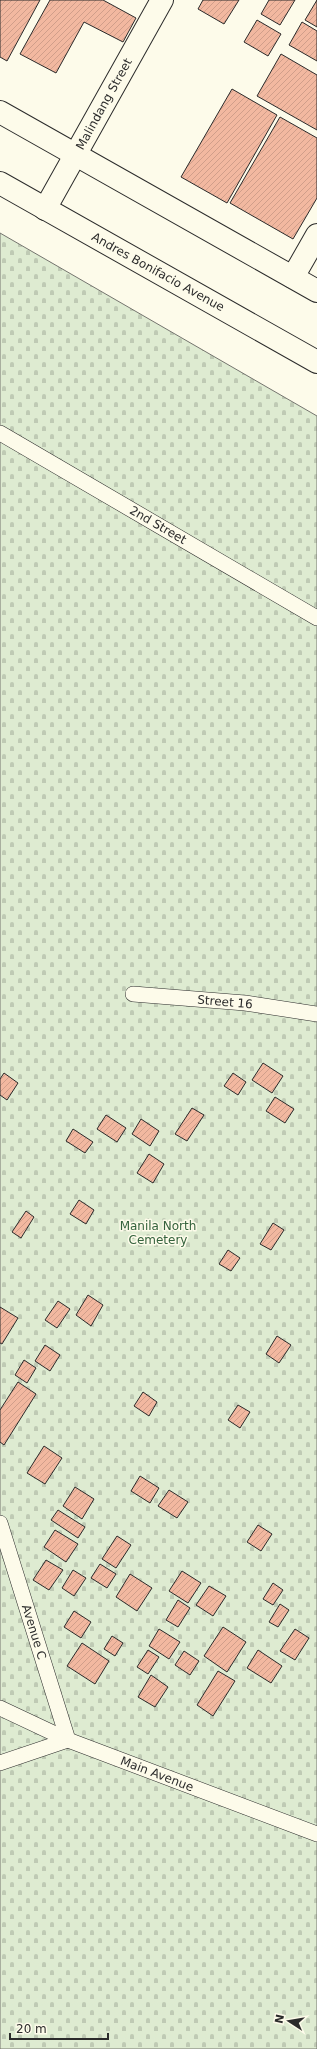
<svg xmlns="http://www.w3.org/2000/svg" width="317" height="2049" font-family="'DejaVu Sans',sans-serif">
<defs>
<pattern id="cemetery-stones" width="16" height="16" patternUnits="userSpaceOnUse"><rect width="16" height="16" fill="#deebd1"/><path d="M2 7V4a2 2 0 0 1 4 0v3zM10 15v-3a2 2 0 0 1 4 0v3z" fill="#bfcab4"/></pattern>
<pattern id="building-hatch" width="6" height="6" patternUnits="userSpaceOnUse"><rect width="6" height="6" fill="#f2b8a0"/><path d="M-1 1l2-2M0 6l6-6M5 7l2-2" fill="none" stroke="#d09e8a"/></pattern>
</defs>
<rect width="100%" height="100%" fill="#fdfbea"/>
<path fill="url(#cemetery-stones)" stroke="#74746e" d="M 0,233 L 317,416 L 317,2049 L 0,2049 Z"/>
<g fill="url(#building-hatch)" stroke="#2b2b2b">
<path d="M 0,0 L 40,0 L 7,61 L 0,57 Z"/>
<path d="M 50,0 L 103,0 L 136,18 L 123,42 L 84,22 L 56,73 L 20,54 Z"/>
<path d="M 203,0 L 239,0 L 224,24 L 198,9 Z"/>
<path d="M 269,0 L 295,0 L 280,25 L 261,14 Z"/>
<path d="M 317,0 L 317,27 L 305,20 Z"/>
<path d="M 257,20 L 281,34 L 268,56 L 244,42 Z"/>
<path d="M 302,22 L 317,31 L 317,61 L 289,45 Z"/>
<path d="M 281,54 L 317,75 L 317,130 L 257,96 Z"/>
<path d="M 232,89 L 277,115 L 227,203 L 181,177 Z"/>
<path d="M 280,117 L 317,138 L 317,198 L 293,239 L 230,203 Z"/>
<path d="M 263,1063 L 283,1076 L 272,1093 L 252,1080 Z"/>
<path d="M 4,1073 L 18,1083 L 7,1100 L 0,1095 L 0,1079 Z"/>
<path d="M 233,1073 L 246,1082 L 238,1095 L 224,1086 Z"/>
<path d="M 275,1097 L 294,1109 L 285,1123 L 266,1111 Z"/>
<path d="M 192,1108 L 204,1115 L 187,1141 L 175,1134 Z"/>
<path d="M 106,1115 L 126,1128 L 117,1142 L 97,1129 Z"/>
<path d="M 141,1119 L 159,1131 L 150,1146 L 132,1134 Z"/>
<path d="M 73,1129 L 93,1142 L 85,1153 L 66,1141 Z"/>
<path d="M 149,1154 L 164,1164 L 153,1183 L 137,1173 Z"/>
<path d="M 79,1200 L 94,1210 L 86,1224 L 70,1214 Z"/>
<path d="M 26,1211 L 34,1217 L 21,1238 L 12,1232 Z"/>
<path d="M 273,1223 L 284,1230 L 271,1250 L 260,1244 Z"/>
<path d="M 228,1250 L 240,1258 L 231,1271 L 219,1264 Z"/>
<path d="M 88,1295 L 103,1305 L 91,1326 L 76,1315 Z"/>
<path d="M 58,1301 L 70,1309 L 57,1328 L 45,1320 Z"/>
<path d="M 0,1307 L 18,1318 L 2,1344 L 0,1343 Z"/>
<path d="M 277,1336 L 291,1345 L 279,1363 L 266,1354 Z"/>
<path d="M 45,1345 L 60,1355 L 50,1371 L 35,1361 Z"/>
<path d="M 24,1360 L 36,1368 L 27,1383 L 15,1375 Z"/>
<path d="M 18,1382 L 36,1394 L 4,1445 L 0,1442 L 0,1410 Z"/>
<path d="M 143,1392 L 157,1402 L 149,1416 L 134,1406 Z"/>
<path d="M 238,1405 L 250,1412 L 240,1428 L 228,1420 Z"/>
<path d="M 44,1446 L 62,1458 L 45,1484 L 27,1473 Z"/>
<path d="M 140,1476 L 159,1488 L 150,1503 L 131,1491 Z"/>
<path d="M 75,1487 L 94,1499 L 82,1519 L 63,1506 Z"/>
<path d="M 169,1490 L 188,1502 L 177,1518 L 158,1506 Z"/>
<path d="M 58,1510 L 85,1527 L 78,1538 L 51,1520 Z"/>
<path d="M 258,1525 L 272,1534 L 261,1551 L 247,1542 Z"/>
<path d="M 55,1530 L 78,1544 L 66,1562 L 44,1547 Z"/>
<path d="M 117,1536 L 131,1545 L 116,1568 L 102,1559 Z"/>
<path d="M 46,1560 L 63,1570 L 49,1590 L 33,1580 Z"/>
<path d="M 100,1564 L 116,1574 L 107,1588 L 91,1578 Z"/>
<path d="M 73,1570 L 86,1578 L 74,1596 L 62,1588 Z"/>
<path d="M 182,1571 L 201,1583 L 188,1603 L 169,1591 Z"/>
<path d="M 130,1574 L 152,1588 L 137,1611 L 116,1597 Z"/>
<path d="M 273,1583 L 283,1590 L 273,1605 L 263,1599 Z"/>
<path d="M 209,1586 L 226,1596 L 213,1616 L 196,1605 Z"/>
<path d="M 178,1600 L 190,1608 L 178,1627 L 166,1620 Z"/>
<path d="M 280,1604 L 289,1610 L 278,1627 L 269,1622 Z"/>
<path d="M 74,1611 L 91,1622 L 81,1638 L 64,1627 Z"/>
<path d="M 223,1627 L 246,1642 L 227,1672 L 204,1656 Z"/>
<path d="M 159,1629 L 180,1642 L 169,1659 L 149,1646 Z"/>
<path d="M 295,1629 L 309,1638 L 295,1660 L 280,1651 Z"/>
<path d="M 112,1636 L 123,1643 L 115,1656 L 104,1649 Z"/>
<path d="M 82,1643 L 109,1661 L 95,1684 L 67,1666 Z"/>
<path d="M 148,1650 L 159,1657 L 148,1674 L 137,1667 Z"/>
<path d="M 258,1650 L 282,1666 L 271,1683 L 247,1668 Z"/>
<path d="M 184,1651 L 199,1661 L 190,1675 L 175,1665 Z"/>
<path d="M 218,1671 L 235,1681 L 213,1716 L 197,1705 Z"/>
<path d="M 151,1675 L 168,1687 L 155,1707 L 138,1697 Z"/>
</g>
<g fill="none" stroke-linecap="round" stroke-linejoin="round">
<defs>
<g id="lane">
<path d="M 0,433 L 317,618"/>
<path d="M 133,994 L 245,1003 L 317,1014"/>
<path d="M 0,1523 L 68,1740 L 0,1763"/>
<path d="M 0,1708 L 68,1740 L 317,1834"/>
</g>
<g id="street">
<path d="M 45,209 L 162,0"/>
<path d="M 293,277 L 317,235"/>
</g>
<g id="primary">
<path d="M 0,112 L 317,291"/>
<path d="M 0,183 L 317,362"/>
</g>
</defs>
<use href="#lane" stroke="#2b2b2b" stroke-width="16"/>
<use href="#street" stroke="#2b2b2b" stroke-width="24"/>
<use href="#primary" stroke="#2b2b2b" stroke-width="24"/>
<use href="#lane" stroke="#fdfbea" stroke-width="15"/>
<use href="#street" stroke="#fdfbea" stroke-width="22"/>
<use href="#primary" stroke="#fdfbea" stroke-width="22"/>
</g>
<g text-anchor="middle" dominant-baseline="central" stroke-width="3" stroke-linejoin="round" paint-order="stroke">
<g font-size="12" fill="#2b2b2b" stroke="#fdfbea">
<text transform="translate(104 104) rotate(-61)">Malindang Street</text>
<text transform="translate(158 272) rotate(29)">Andres Bonifacio Avenue</text>
<text transform="translate(158 525) rotate(30)">2nd Street</text>
<text transform="translate(225 1002) rotate(5)">Street 16</text>
<text transform="translate(34 1632) rotate(73)">Avenue C</text>
<text transform="translate(157 1774) rotate(21)">Main Avenue</text>
</g>
<g font-size="12" fill="#34623c" stroke="#fdfbea">
<text x="158" y="1226">Manila North<tspan x="158" dy="14">Cemetery</tspan></text>
</g>
</g>
<g transform="translate(289 2021) rotate(282)" stroke="#fdfbea" stroke-width="3" paint-order="stroke">
<path d="M0-3L7 15L0 10L-7 15Z" fill="#2b2b2b"/>
<text y="-6" font-size="11" font-weight="bold" text-anchor="middle" fill="#2b2b2b">N</text>
</g>
<path d="M10 2033v6h98v-6" fill="none" stroke="#2b2b2b" stroke-width="2"/>
<text x="16" y="2033" font-size="12" fill="#2b2b2b" stroke="#fdfbea" stroke-width="3" paint-order="stroke">20 m</text>
</svg>
